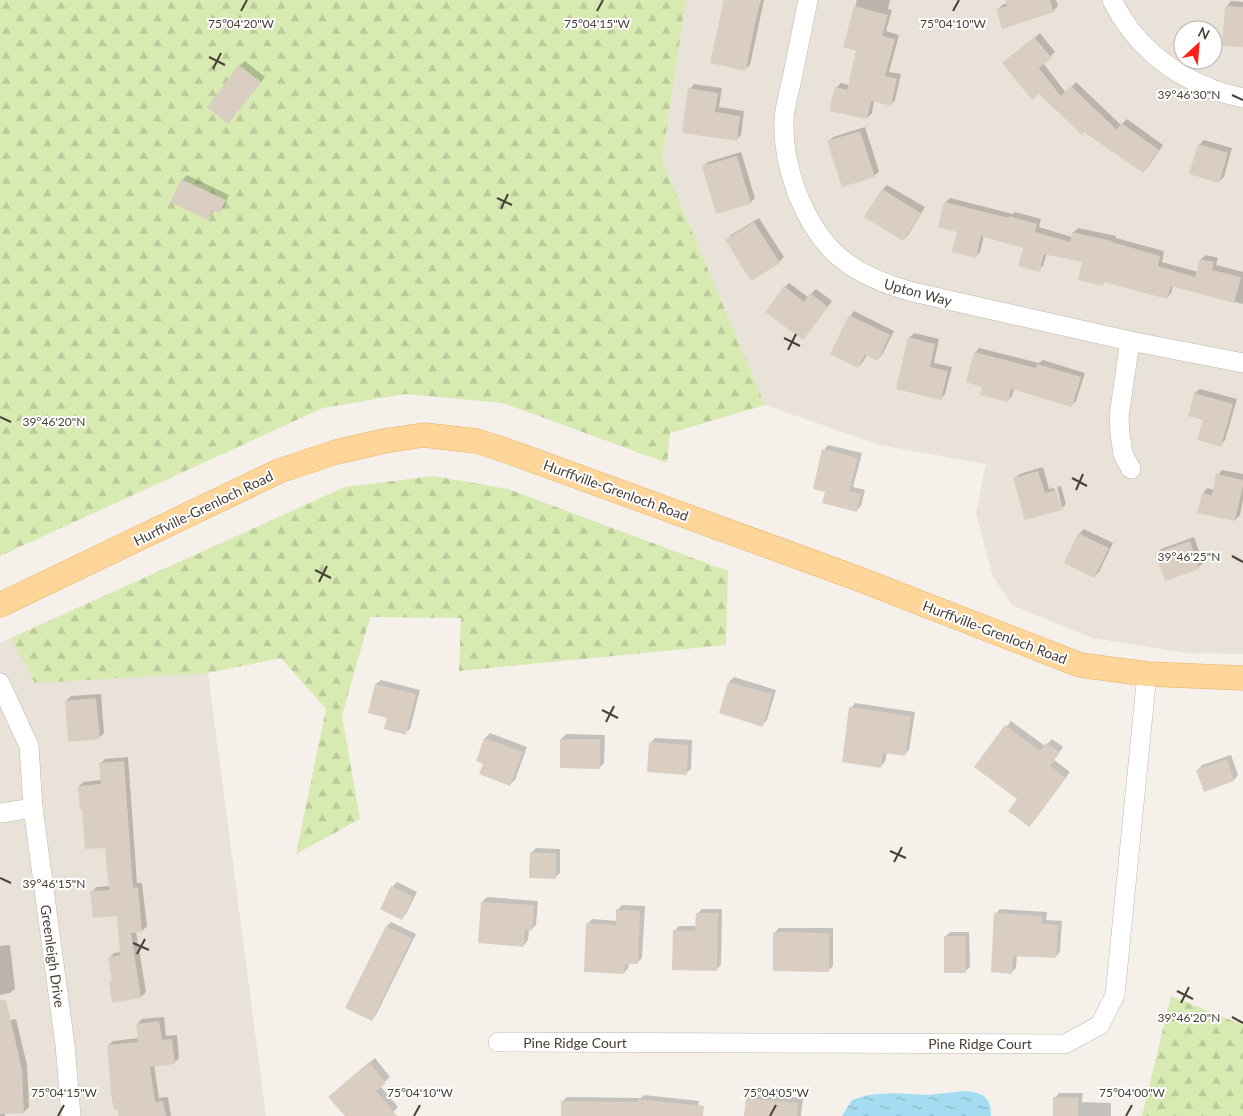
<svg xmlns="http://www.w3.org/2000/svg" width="1243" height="1116" font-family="Lato,sans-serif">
<defs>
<pattern id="forest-firs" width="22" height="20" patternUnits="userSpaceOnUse" patternTransform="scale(1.25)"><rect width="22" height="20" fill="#d7eab2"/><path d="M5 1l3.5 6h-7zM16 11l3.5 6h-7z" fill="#baca9a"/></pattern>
<pattern id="water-ripples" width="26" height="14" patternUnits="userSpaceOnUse" patternTransform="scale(1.25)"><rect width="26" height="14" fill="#a5dcf2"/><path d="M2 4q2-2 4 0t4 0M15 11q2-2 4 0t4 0" fill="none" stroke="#88b4c5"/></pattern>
</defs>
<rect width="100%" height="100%" fill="#f5f0ea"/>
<g fill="#e9e2d8" fill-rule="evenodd">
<path d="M 686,0 L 1243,0 L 1243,654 L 1187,653 L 1092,638 L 1012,605 L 993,577 L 976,514 L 986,464 L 880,445 L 765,405 L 662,160 ZM 1183,30 L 1213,30 L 1213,60 L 1183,60 Z"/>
<path d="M 11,638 L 35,682 L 208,673 L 266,1116 L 0,1116 L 0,643 Z"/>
</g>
<g fill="url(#forest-firs)">
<path d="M 0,0 L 686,0 L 662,160 L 765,405 L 670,433 L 667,463 L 503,403 L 405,394 L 323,408 L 0,556 Z"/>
<path d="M 433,476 L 508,489 L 728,571 L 726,645 L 459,671 L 461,618 L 370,617 L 342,716 L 360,819 L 296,854 L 326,709 L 281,658 L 208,673 L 35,683 L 11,638 L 345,487 Z"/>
<path d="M 1171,996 L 1243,1025 L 1243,1116 L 1142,1116 Z"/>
</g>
<path fill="url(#water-ripples)" d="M 965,1091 C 984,1093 991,1097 991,1116 L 842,1116 L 852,1100 L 868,1095 L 893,1093 L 927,1095 Z"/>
<g fill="#0003">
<path d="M 725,0 L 764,0 L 750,65 L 745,69 Z"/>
<path d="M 857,0 L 890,0 L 888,9 L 892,10 L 886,31 L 899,35 L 889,72 L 901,74 L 895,100 L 890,105 L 874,101 L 872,113 L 867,118 L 836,88 L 841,83 L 849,85 L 857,50 L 844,46 Z"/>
<path d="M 1006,0 L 1056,0 L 1058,6 L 1053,11 L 997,10 L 1002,5 L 1007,3 Z"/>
<path d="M 1231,1 L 1243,2 L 1243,46 L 1224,44 L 1227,6 Z"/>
<path d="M 1040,33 L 1055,52 L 1043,63 L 1066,93 L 1076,82 L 1121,125 L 1127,119 L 1163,145 L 1148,167 L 1143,172 L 1039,93 L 1009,59 Z"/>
<path d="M 245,61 L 265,77 L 233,117 L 240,66 Z"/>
<path d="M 694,84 L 722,88 L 719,107 L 744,111 L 741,135 L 736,140 L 690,89 Z"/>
<path d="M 865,127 L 879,171 L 874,176 L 829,141 L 833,137 Z"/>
<path d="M 1204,140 L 1232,148 L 1224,177 L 1219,181 L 1199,145 Z"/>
<path d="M 741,152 L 755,198 L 750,203 L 703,167 L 708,162 Z"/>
<path d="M 187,175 L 229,195 L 224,207 L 219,212 L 214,210 L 212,214 L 208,219 L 182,180 Z"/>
<path d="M 887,185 L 925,207 L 908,235 L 903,240 L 866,217 L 883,189 Z"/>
<path d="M 950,198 L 1013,214 L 1015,212 L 1041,219 L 1039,227 L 1072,237 L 1073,233 L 1078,228 L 1116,236 L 1116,238 L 1164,251 L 1162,262 L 1198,272 L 1201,259 L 1206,255 L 1218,258 L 1216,265 L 1243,272 L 1243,304 L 1173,286 L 1171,293 L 1167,298 L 1106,281 L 1102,284 L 1084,261 L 1047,253 L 1043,266 L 1038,270 L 1025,247 L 984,235 L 980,252 L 975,257 L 959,231 L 946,202 Z"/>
<path d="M 759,218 L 784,257 L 779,262 L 727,240 L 731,235 Z"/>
<path d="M 789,283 L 808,297 L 816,289 L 832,301 L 807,334 L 785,287 Z"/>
<path d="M 854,311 L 894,331 L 882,355 L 878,359 L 867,354 L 863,362 L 858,367 L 850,316 Z"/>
<path d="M 914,333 L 939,339 L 934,363 L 952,367 L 945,394 L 940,399 L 909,338 Z"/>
<path d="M 979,348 L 1039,363 L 1043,360 L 1085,373 L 1076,401 L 1071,406 L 1014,389 L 1012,396 L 1008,400 L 984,386 L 975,353 Z"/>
<path d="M 1200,389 L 1237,399 L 1225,440 L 1221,445 L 1205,419 L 1195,393 Z"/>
<path d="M 828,445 L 862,453 L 853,487 L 865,490 L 861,506 L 857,510 L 827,491 L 824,450 Z"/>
<path d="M 1043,467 L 1049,489 L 1054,488 L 1060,508 L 1062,508 L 1057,487 L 1061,486 L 1066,504 L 1061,509 L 1015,478 L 1020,474 Z"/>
<path d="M 1222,470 L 1243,474 L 1243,499 L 1240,515 L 1235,520 L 1203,493 L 1207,488 L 1214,490 L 1218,475 Z"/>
<path d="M 1084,529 L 1113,543 L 1099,572 L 1094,577 L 1065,563 L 1079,534 Z"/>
<path d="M 1194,537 L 1203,563 L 1199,567 L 1166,579 L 1156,554 L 1161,549 Z"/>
<path d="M 734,677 L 776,690 L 767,720 L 762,725 L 720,713 L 729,682 Z"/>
<path d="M 381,680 L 420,690 L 410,729 L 405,733 L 389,717 L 369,712 L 376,684 Z"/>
<path d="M 101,694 L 104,733 L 99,738 L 66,701 L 71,696 Z"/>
<path d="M 855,703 L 915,712 L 909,750 L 905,754 L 887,752 L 885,762 L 881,766 L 851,708 Z"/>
<path d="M 1011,721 L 1045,746 L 1052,739 L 1063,747 L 1054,760 L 1070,772 L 1034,821 L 1029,826 L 1019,799 L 976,767 Z"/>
<path d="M 490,733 L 527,747 L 515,780 L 510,784 L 485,763 L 477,760 L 485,738 Z"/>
<path d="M 566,734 L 605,735 L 604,763 L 600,767 L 561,739 Z"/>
<path d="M 655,738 L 692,740 L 691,769 L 686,773 L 650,743 Z"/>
<path d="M 1231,755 L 1238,775 L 1234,780 L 1198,770 L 1202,765 Z"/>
<path d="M 128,757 L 137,883 L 142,883 L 147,926 L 142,931 L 136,931 L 146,992 L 141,997 L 113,1001 L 110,982 L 113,979 L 109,958 L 114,953 L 121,952 L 118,914 L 92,892 L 96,887 L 110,886 L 107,846 L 83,808 L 79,786 L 84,782 L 101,780 L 100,764 L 105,759 Z"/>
<path d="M 536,848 L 560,849 L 560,873 L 555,877 L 531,853 Z"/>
<path d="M 397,882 L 417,892 L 406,914 L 401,919 L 392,887 Z"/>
<path d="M 487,897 L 538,901 L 536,925 L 531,930 L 529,930 L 528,940 L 524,945 L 482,902 Z"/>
<path d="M 622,905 L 645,906 L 642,958 L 637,963 L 629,963 L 628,968 L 624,973 L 587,924 L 592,919 L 617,921 L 617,910 Z"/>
<path d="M 702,909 L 722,909 L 721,965 L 717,969 L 674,931 L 679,926 L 697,926 L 697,914 Z"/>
<path d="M 1000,909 L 1047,912 L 1046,920 L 1062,921 L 1060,952 L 1055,957 L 1017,955 L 1016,968 L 1012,972 L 995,914 Z"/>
<path d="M 391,922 L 416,934 L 376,1015 L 372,1020 L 347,1008 L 387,926 Z"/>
<path d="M 779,928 L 833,928 L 833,966 L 828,971 L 774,933 Z"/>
<path d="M 950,932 L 969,932 L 970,967 L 965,972 L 945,937 Z"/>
<path d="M 10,945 L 15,989 L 10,993 L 0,995 L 0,946 Z"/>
<path d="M 164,1017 L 166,1036 L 177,1035 L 179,1058 L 174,1063 L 154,1065 L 159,1098 L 168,1097 L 171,1116 L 129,1116 L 108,1046 L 113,1041 L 139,1038 L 137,1024 L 142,1019 Z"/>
<path d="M 16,1019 L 27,1065 L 29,1107 L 24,1112 L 5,1113 L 5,1116 L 0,1116 L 0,1022 Z"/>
<path d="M 375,1058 L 390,1077 L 380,1086 L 398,1107 L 389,1116 L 347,1116 L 335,1092 Z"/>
<path d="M 1059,1093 L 1083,1093 L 1082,1102 L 1111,1103 L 1111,1116 L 1054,1116 L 1055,1098 Z"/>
<path d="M 752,1094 L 803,1098 L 801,1116 L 746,1116 L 747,1098 Z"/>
<path d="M 644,1095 L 699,1101 L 697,1116 L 562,1116 L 562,1102 L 567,1097 L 641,1098 Z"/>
</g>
<g fill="#dacec2">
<path d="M 724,0 L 761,0 L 754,28 L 746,71 L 710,63 Z"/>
<path d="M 1005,0 L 1050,0 L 1054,12 L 1002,29 L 996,9 L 1007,6 Z"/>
<path d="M 854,6 L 888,15 L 882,36 L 895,39 L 885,76 L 897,79 L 891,106 L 871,101 L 867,119 L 829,111 L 835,87 L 847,90 L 856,51 L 843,47 Z"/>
<path d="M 1225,6 L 1243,7 L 1243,47 L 1222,46 Z"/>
<path d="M 1034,37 L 1052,58 L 1039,68 L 1061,96 L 1071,86 L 1117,130 L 1121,123 L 1159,150 L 1143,173 L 1084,132 L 1082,135 L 1039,94 L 1032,100 L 1002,63 Z"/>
<path d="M 239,65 L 261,82 L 228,124 L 207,107 Z"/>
<path d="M 688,88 L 718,93 L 715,112 L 740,116 L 737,141 L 682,133 Z"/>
<path d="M 860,131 L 875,177 L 842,187 L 827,141 Z"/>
<path d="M 1198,144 L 1228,153 L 1219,183 L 1189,174 Z"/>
<path d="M 737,156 L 751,204 L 716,214 L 702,166 Z"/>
<path d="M 181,179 L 226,200 L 219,213 L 213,210 L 208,220 L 170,202 Z"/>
<path d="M 882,189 L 921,213 L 903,241 L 864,217 Z"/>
<path d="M 944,202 L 1009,218 L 1009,216 L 1037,224 L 1035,232 L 1070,242 L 1072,232 L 1112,241 L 1112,242 L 1160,256 L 1158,266 L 1195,277 L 1200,259 L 1214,262 L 1212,270 L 1241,277 L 1234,303 L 1171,286 L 1167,299 L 1104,282 L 1103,286 L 1078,280 L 1082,262 L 1044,254 L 1039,272 L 1018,266 L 1023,248 L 981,236 L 976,258 L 952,252 L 957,232 L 938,227 Z"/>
<path d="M 754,222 L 780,263 L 751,281 L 725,240 Z"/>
<path d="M 784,286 L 804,302 L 810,293 L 828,307 L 803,340 L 765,312 Z"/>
<path d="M 849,315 L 890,335 L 878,361 L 865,355 L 858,368 L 830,354 Z"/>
<path d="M 908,337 L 935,344 L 930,367 L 948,371 L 941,400 L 896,389 Z"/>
<path d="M 974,352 L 1036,368 L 1037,364 L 1081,377 L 1072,407 L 1011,389 L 1008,402 L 980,395 L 982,387 L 966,382 Z"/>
<path d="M 1194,393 L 1233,404 L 1221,447 L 1197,440 L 1203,420 L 1188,416 Z"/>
<path d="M 822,449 L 858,458 L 849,491 L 861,494 L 857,512 L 822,503 L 825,492 L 813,489 Z"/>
<path d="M 1038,471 L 1045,493 L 1056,490 L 1062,510 L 1025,520 L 1013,478 Z"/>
<path d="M 1216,474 L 1243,480 L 1243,485 L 1235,521 L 1197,513 L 1202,493 L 1212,495 Z"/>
<path d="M 1078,533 L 1109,548 L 1094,578 L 1064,563 Z"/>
<path d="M 1190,541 L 1199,569 L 1165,581 L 1155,553 Z"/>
<path d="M 728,682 L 772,694 L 763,727 L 719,713 Z"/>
<path d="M 375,684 L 416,694 L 406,735 L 384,729 L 387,718 L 368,713 Z"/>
<path d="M 96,698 L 100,739 L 68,742 L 65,701 Z"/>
<path d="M 849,707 L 911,716 L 905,756 L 883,753 L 881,768 L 842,762 Z"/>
<path d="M 1005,725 L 1040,751 L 1046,743 L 1060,752 L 1050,766 L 1066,778 L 1029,827 L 1008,811 L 1017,799 L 974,767 Z"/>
<path d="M 484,738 L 523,752 L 510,786 L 479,774 L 483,764 L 476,761 Z"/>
<path d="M 560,739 L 600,739 L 600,769 L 560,768 Z"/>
<path d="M 649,742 L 688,745 L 687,775 L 647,772 Z"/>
<path d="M 1227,759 L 1234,781 L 1204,792 L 1196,770 Z"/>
<path d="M 124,761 L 133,888 L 138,887 L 142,932 L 131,933 L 141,998 L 112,1003 L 109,982 L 112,981 L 108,957 L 120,955 L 117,916 L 93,918 L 90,891 L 109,890 L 105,848 L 85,849 L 82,810 L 80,810 L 78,786 L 101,784 L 99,763 Z"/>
<path d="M 530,853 L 556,853 L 556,879 L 529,878 Z"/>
<path d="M 391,886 L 413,897 L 402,920 L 380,909 Z"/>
<path d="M 481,902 L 534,905 L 532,931 L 525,930 L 524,947 L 478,943 Z"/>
<path d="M 616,909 L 640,911 L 638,964 L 625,964 L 624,974 L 584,972 L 586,923 L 616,925 Z"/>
<path d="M 696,913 L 718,913 L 717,971 L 672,970 L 673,930 L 695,931 Z"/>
<path d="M 994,913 L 1042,916 L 1042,924 L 1058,925 L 1056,958 L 1013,956 L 1012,974 L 991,972 Z"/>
<path d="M 386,926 L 412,938 L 372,1021 L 345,1008 Z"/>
<path d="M 773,932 L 829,933 L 829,972 L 773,971 Z"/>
<path d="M 944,936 L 965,936 L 966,973 L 944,973 Z"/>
<path d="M 0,1000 L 6,1000 L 22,1070 L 24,1113 L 0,1114 Z"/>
<path d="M 159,1021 L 162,1040 L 172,1039 L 175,1064 L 150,1067 L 155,1102 L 163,1101 L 166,1116 L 118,1116 L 118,1109 L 114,1110 L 110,1089 L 111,1089 L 107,1045 L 138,1042 L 136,1024 Z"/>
<path d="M 369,1062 L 386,1083 L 376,1091 L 397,1116 L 345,1116 L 328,1097 Z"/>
<path d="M 1053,1097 L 1078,1098 L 1078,1116 L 1053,1116 Z"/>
<path d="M 746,1098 L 798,1103 L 797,1116 L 744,1116 Z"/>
<path d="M 638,1099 L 704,1106 L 703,1116 L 561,1116 L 561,1101 L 638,1102 Z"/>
</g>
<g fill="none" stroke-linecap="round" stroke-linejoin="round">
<defs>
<g id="minor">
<path d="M 808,0 C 803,25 798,50 793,74 C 790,89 785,104 784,119 C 783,142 788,168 796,190 C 819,251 851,275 913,292 L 1130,341 L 1243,363"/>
<path d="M 1112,0 C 1132,41 1167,72 1210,88 C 1220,93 1232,95 1243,98"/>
<path d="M 1130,341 L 1119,416 L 1120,434 L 1123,454 L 1131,469"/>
<path d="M 0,683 L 29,746 L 33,808 L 65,1045 L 71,1116"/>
<path d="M 0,813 L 33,808"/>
<path d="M 498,1042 L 1065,1044 L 1100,1025 L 1115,995 L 1147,674"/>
</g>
<path id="major" d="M 0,605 L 279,471 L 336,452 L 384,441 L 424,435 L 477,441 L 513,453 L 859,579 L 1080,665 L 1147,674 L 1243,678"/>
</defs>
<use href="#minor" stroke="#c1b7ac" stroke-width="20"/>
<use href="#major" stroke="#e7b166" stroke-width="25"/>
<use href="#minor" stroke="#fff" stroke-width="19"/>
<use href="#major" stroke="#ffd699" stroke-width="24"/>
</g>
<path fill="none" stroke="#494037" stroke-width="2" d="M 241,11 L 247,0M 597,11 L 603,0M 953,11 L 959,0M 209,57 L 225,65M 213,69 L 221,53M 1232,95 L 1243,100M 497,198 L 512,205M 501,209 L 508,194M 784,338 L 800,346M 788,350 L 796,334M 0,417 L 11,422M 1072,478 L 1087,486M 1076,490 L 1083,474M 1232,556 L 1243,562M 315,570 L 331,578M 319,582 L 327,566M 602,710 L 618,718M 606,722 L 614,706M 890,851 L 906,858M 894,862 L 902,847M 0,878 L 11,883M 133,943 L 149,950M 137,954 L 145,939M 1177,991 L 1193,999M 1181,1003 L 1189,987M 1232,1017 L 1243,1023M 58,1116 L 64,1105M 414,1116 L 420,1105M 770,1116 L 776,1105M 1126,1116 L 1132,1105"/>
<g text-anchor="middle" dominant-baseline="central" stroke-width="4" stroke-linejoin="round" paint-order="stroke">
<g font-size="14" fill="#494037" stroke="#fff">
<text transform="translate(918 292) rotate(15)">Upton Way</text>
<text transform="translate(616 490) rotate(20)">Hurffville-Grenloch Road</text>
<text transform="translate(203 508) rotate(-26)">Hurffville-Grenloch Road</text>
<text transform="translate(995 632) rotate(21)">Hurffville-Grenloch Road</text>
<text transform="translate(53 956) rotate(82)">Greenleigh Drive</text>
<text x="575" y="1042">Pine Ridge Court</text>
<text x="980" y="1043">Pine Ridge Court</text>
</g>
</g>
<g font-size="12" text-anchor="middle" fill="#494037" stroke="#fff" stroke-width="4" stroke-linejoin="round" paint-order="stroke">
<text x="241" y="28">75°04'20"W</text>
<text x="597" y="28">75°04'15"W</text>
<text x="953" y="28">75°04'10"W</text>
<text x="1189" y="99">39°46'30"N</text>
<text x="54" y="426">39°46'20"N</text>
<text x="1189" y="561">39°46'25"N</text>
<text x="54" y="888">39°46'15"N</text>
<text x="1189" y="1022">39°46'20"N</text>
<text x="64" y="1097">75°04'15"W</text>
<text x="420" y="1097">75°04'10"W</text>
<text x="776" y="1097">75°04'05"W</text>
<text x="1132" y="1097">75°04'00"W</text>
</g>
<g transform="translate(1198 45) rotate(26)"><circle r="24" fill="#ffffff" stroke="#b6b3af"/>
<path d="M0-4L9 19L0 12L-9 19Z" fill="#fe2018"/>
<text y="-8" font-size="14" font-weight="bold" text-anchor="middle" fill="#494037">N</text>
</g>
</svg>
